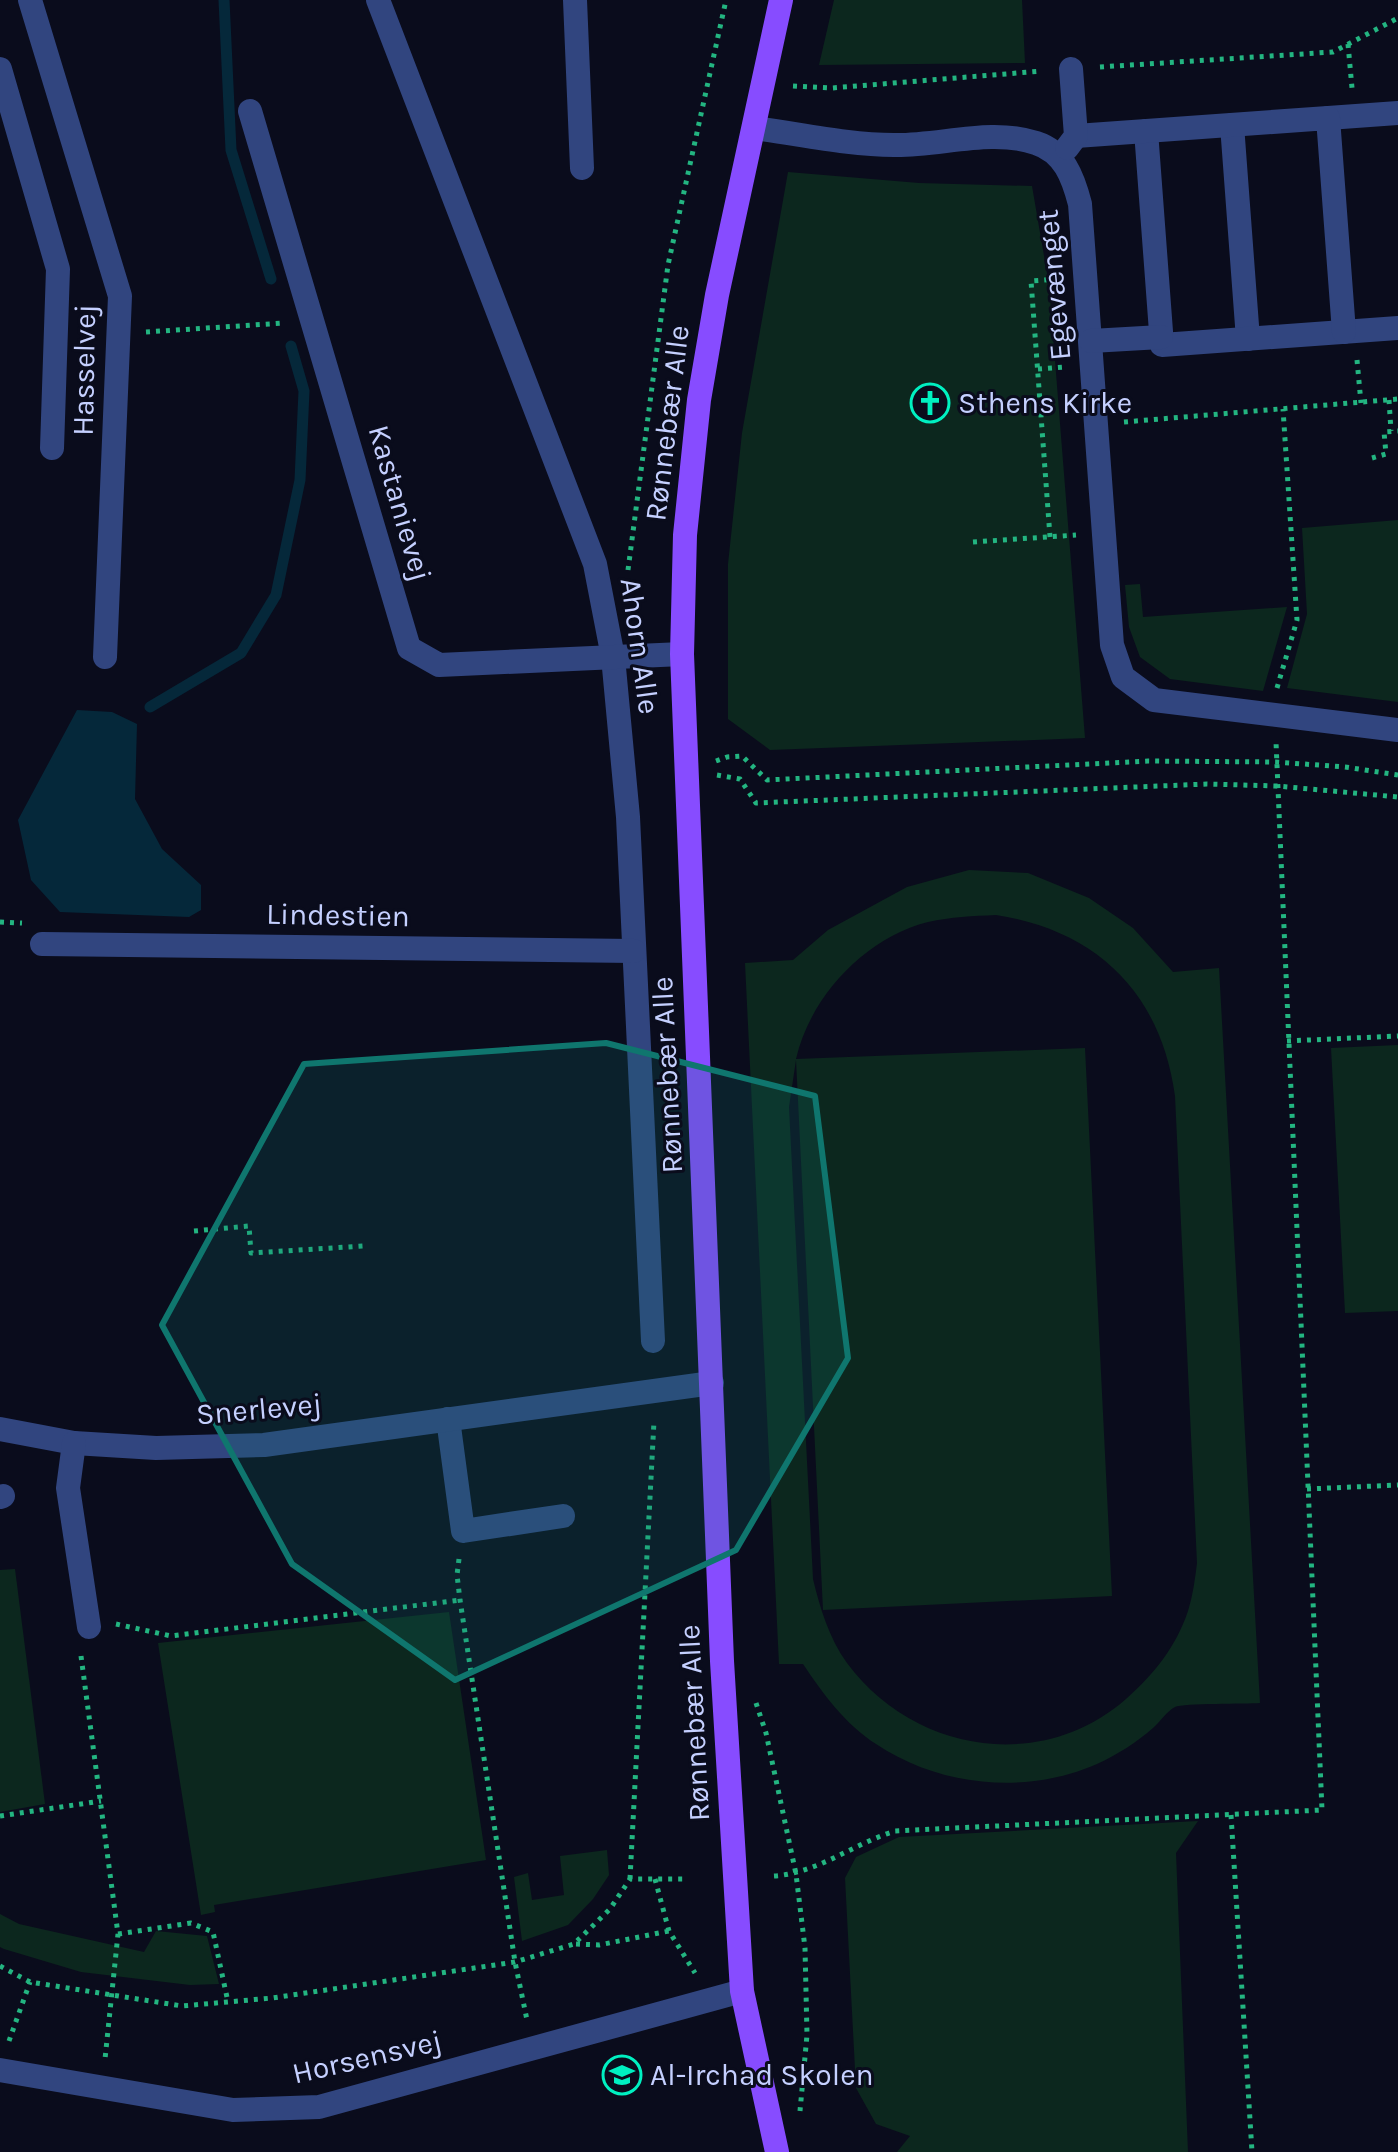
<svg xmlns="http://www.w3.org/2000/svg" width="1398" height="2152" font-family="Karla,sans-serif">
<rect width="100%" height="100%" fill="#0a0c1c"/>
<g fill="#0c271e" fill-rule="evenodd">
<path d="M 834,0 L 1022,0 L 1025,63 L 819,65 Z"/>
<path d="M 788,172 L 919,183 L 1032,186 L 1049,285 L 1085,738 L 770,750 L 728,719 L 728,564 L 742,433 Z"/>
<path d="M 1398,520 L 1398,702 L 1287,688 L 1307,614 L 1302,528 Z"/>
<path d="M 1140,584 L 1143,617 L 1287,607 L 1263,691 L 1170,679 L 1140,657 L 1129,627 L 1125,585 Z"/>
<path d="M 969,870 L 1028,873 L 1089,898 L 1133,928 L 1173,972 L 1219,968 L 1260,1703 C 1247,1704 1183,1703 1175,1707 C 1167,1711 1160,1722 1153,1728 C 1137,1742 1117,1755 1097,1764 C 1027,1795 940,1787 876,1744 C 845,1724 823,1694 803,1664 L 779,1664 L 745,963 L 793,960 L 828,930 L 907,887 ZM 996,915 C 1098,931 1161,994 1175,1096 L 1197,1563 C 1195,1579 1193,1595 1188,1611 C 1176,1647 1154,1674 1126,1699 C 1040,1774 913,1752 847,1663 C 829,1638 820,1608 813,1579 L 789,1107 L 796,1060 L 823,1610 L 1112,1596 L 1085,1048 L 796,1059 C 810,997 865,938 928,922 C 951,917 973,916 996,915 Z"/>
<path d="M 1398,1045 L 1398,1311 L 1345,1313 L 1331,1048 Z"/>
<path d="M 15,1569 L 45,1804 L 0,1812 L 0,1570 Z"/>
<path d="M 449,1612 L 486,1860 L 214,1905 L 215,1912 L 201,1915 L 158,1643 Z"/>
<path d="M 1198,1821 L 1176,1853 L 1188,2152 L 897,2152 L 910,2136 L 876,2124 L 856,2088 L 845,1878 L 856,1857 L 899,1837 Z"/>
<path d="M 607,1850 L 609,1875 L 593,1899 L 568,1925 L 522,1941 L 514,1877 L 528,1873 L 532,1900 L 564,1895 L 560,1856 Z"/>
<path d="M 0,1914 L 19,1924 L 144,1952 L 156,1931 L 207,1936 L 219,1984 L 190,1985 L 81,1972 L 4,1949 L 0,1947 Z"/>
</g>
<path fill="#05283a" d="M 77,710 L 112,712 L 137,724 L 135,799 L 162,849 L 201,885 L 201,910 L 189,917 L 60,912 L 31,880 L 18,820 Z"/>
<g fill="none" stroke-linecap="round" stroke-linejoin="round">
<g stroke="#05283a" stroke-width="11">
<path d="M 224,0 L 231,150 L 271,279"/>
<path d="M 150,707 L 241,653 L 276,595 L 300,480 L 304,391 L 291,346"/>
</g>
<g stroke="#23b581" stroke-width="5" stroke-dasharray="4 6" stroke-linecap="butt">
<path d="M 1348,44 L 1352,88"/>
<path d="M 1100,67 L 1333,52 L 1398,18"/>
<path d="M 793,86 L 832,88 L 1042,71"/>
<path d="M 146,332 L 284,323"/>
<path d="M 1357,360 L 1361,403"/>
<path d="M 1038,369 L 1065,367"/>
<path d="M 1389,400 L 1391,431"/>
<path d="M 1124,422 L 1398,399"/>
<path d="M 1372,458 L 1386,454 L 1384,432 L 1398,431"/>
<path d="M 1050,537 L 1031,281 L 1057,279"/>
<path d="M 973,542 L 1076,535"/>
<path d="M 628,570 L 668,265 L 726,0"/>
<path d="M 1277,688 L 1297,620 L 1283,409"/>
<path d="M 716,761 L 727,757 L 742,756 L 767,780 L 1148,761 L 1276,762 L 1345,767 L 1398,775"/>
<path d="M 717,775 L 740,779 L 756,803 L 1207,784 L 1277,786 L 1398,797"/>
<path d="M 0,922 L 22,923"/>
<path d="M 1287,1041 L 1398,1036"/>
<path d="M 194,1231 L 249,1226 L 251,1253 L 363,1246"/>
<path d="M 1307,1489 L 1398,1485"/>
<path d="M 459,1559 L 457,1575 L 460,1600 L 515,1962 L 527,2020"/>
<path d="M 116,1624 L 171,1636 L 460,1600"/>
<path d="M 81,1656 L 118,1934 L 105,2059"/>
<path d="M 756,1703 L 766,1733 L 796,1874 L 805,1948 L 807,2035 L 800,2111"/>
<path d="M 1231,1815 L 1252,2152"/>
<path d="M 0,1816 L 101,1801"/>
<path d="M 774,1876 C 818,1873 853,1844 895,1831 L 1322,1810 L 1276,742"/>
<path d="M 630,1879 L 654,1421"/>
<path d="M 655,1879 L 669,1931 L 695,1973"/>
<path d="M 118,1934 L 191,1923 L 213,1932 L 228,2002"/>
<path d="M 576,1944 L 599,1945 L 669,1931"/>
<path d="M 0,1966 L 30,1982 L 182,2006 L 272,1998 L 515,1962 L 574,1944 L 610,1909 L 630,1879 L 683,1879"/>
<path d="M 9,2041 L 30,1982"/>
</g>
<g stroke="#31457f" stroke-width="24">
<path d="M 30,0 L 120,296 L 105,657"/>
<path d="M 378,0 L 595,564 L 613,657 L 628,817 L 653,1341"/>
<path d="M 575,0 L 582,168"/>
<path d="M 0,69 L 58,269 L 52,448"/>
<path d="M 250,111 L 409,648 L 439,665 L 682,654"/>
<path d="M 1328,118 L 1398,113"/>
<path d="M 1232,125 L 1248,339"/>
<path d="M 754,128 C 800,134 848,145 894,145 C 940,146 991,128 1036,143 C 1064,152 1073,177 1080,204 L 1112,645 L 1123,677 L 1154,700 L 1398,730"/>
<path d="M 1146,131 L 1162,345 L 1398,328"/>
<path d="M 1076,136 L 1328,118 L 1344,332"/>
<path d="M 1067,148 L 1076,136 L 1071,69"/>
<path d="M 1091,341 L 1161,337"/>
<path d="M 42,944 L 634,951"/>
<path d="M 448,1419 L 463,1531 L 563,1516"/>
<path d="M 0,1429 L 74,1443 L 156,1448 L 264,1445 L 712,1383"/>
<path d="M 74,1443 L 68,1488 L 89,1627"/>
<path d="M 0,1497 L 3,1496"/>
<path d="M 0,2070 L 233,2110 L 319,2107 L 742,1991"/>
</g>
<path stroke="#874cff" stroke-width="24" d="M 777,2152 L 742,1991 L 722,1661 L 682,654 L 685,535 L 699,400 L 717,295 L 781,0"/>
</g>
<path fill="#0f766e" fill-opacity="0.2" stroke="#0f766e" stroke-width="6" stroke-linejoin="round" d="M 606,1043 L 815,1096 L 848,1358 L 736,1550 L 455,1680 L 292,1564 L 162,1325 L 304,1064 Z"/>
<defs>
<symbol id="church-ring" viewBox="-11 -11 22 22"><circle r="9.5" fill="#0a0c1c" stroke="#00f0c1" stroke-width="1.5"/><path d="M-1.2-6h2.4v3.5h3.3v2.4h-3.3V6h-2.4V-.1h-3.3v-2.4h3.3Z" fill="#00f0c1"/></symbol>
<symbol id="school-ring" viewBox="-11 -11 22 22"><circle r="9.5" fill="#0a0c1c" stroke="#00f0c1" stroke-width="1.5"/><path d="M0-5L7-2L0 1L-7-2ZM-4 1L0 2.5L4 1V4Q0 6-4 4Z" fill="#00f0c1"/></symbol>
</defs>
<g fill-rule="evenodd">
<use href="#church-ring" x="908" y="381" width="44" height="44"/>
<use href="#school-ring" x="600" y="2053" width="44" height="44"/>
</g>
<g text-anchor="middle" dominant-baseline="central" stroke-width="6" stroke-linejoin="round" paint-order="stroke">
<g font-size="30" fill="#c5d0ff" stroke="#0a0c1c">
<text transform="translate(1054 285) rotate(-95)">Egevænget</text>
<text transform="translate(84 370) rotate(-89)">Hasselvej</text>
<text transform="translate(667 423) rotate(-83)">Rønnebær Alle</text>
<text transform="translate(400 503) rotate(74)">Kastanievej</text>
<text transform="translate(640 646) rotate(82)">Ahorn Alle</text>
<text transform="translate(338 915) rotate(1)">Lindestien</text>
<text transform="translate(667 1075) rotate(-93)">Rønnebær Alle</text>
<text transform="translate(259 1409) rotate(-5)">Snerlevej</text>
<text transform="translate(694 1723) rotate(-93)">Rønnebær Alle</text>
<text transform="translate(367 2057) rotate(-13)">Horsensvej</text>
</g>
<g font-size="30" fill="#c5d0ff" stroke="#0a0c1c" text-anchor="start">
<text x="958" y="403">Sthens Kirke</text>
<text x="650" y="2075">Al-Irchad Skolen</text>
</g>
</g>
</svg>
